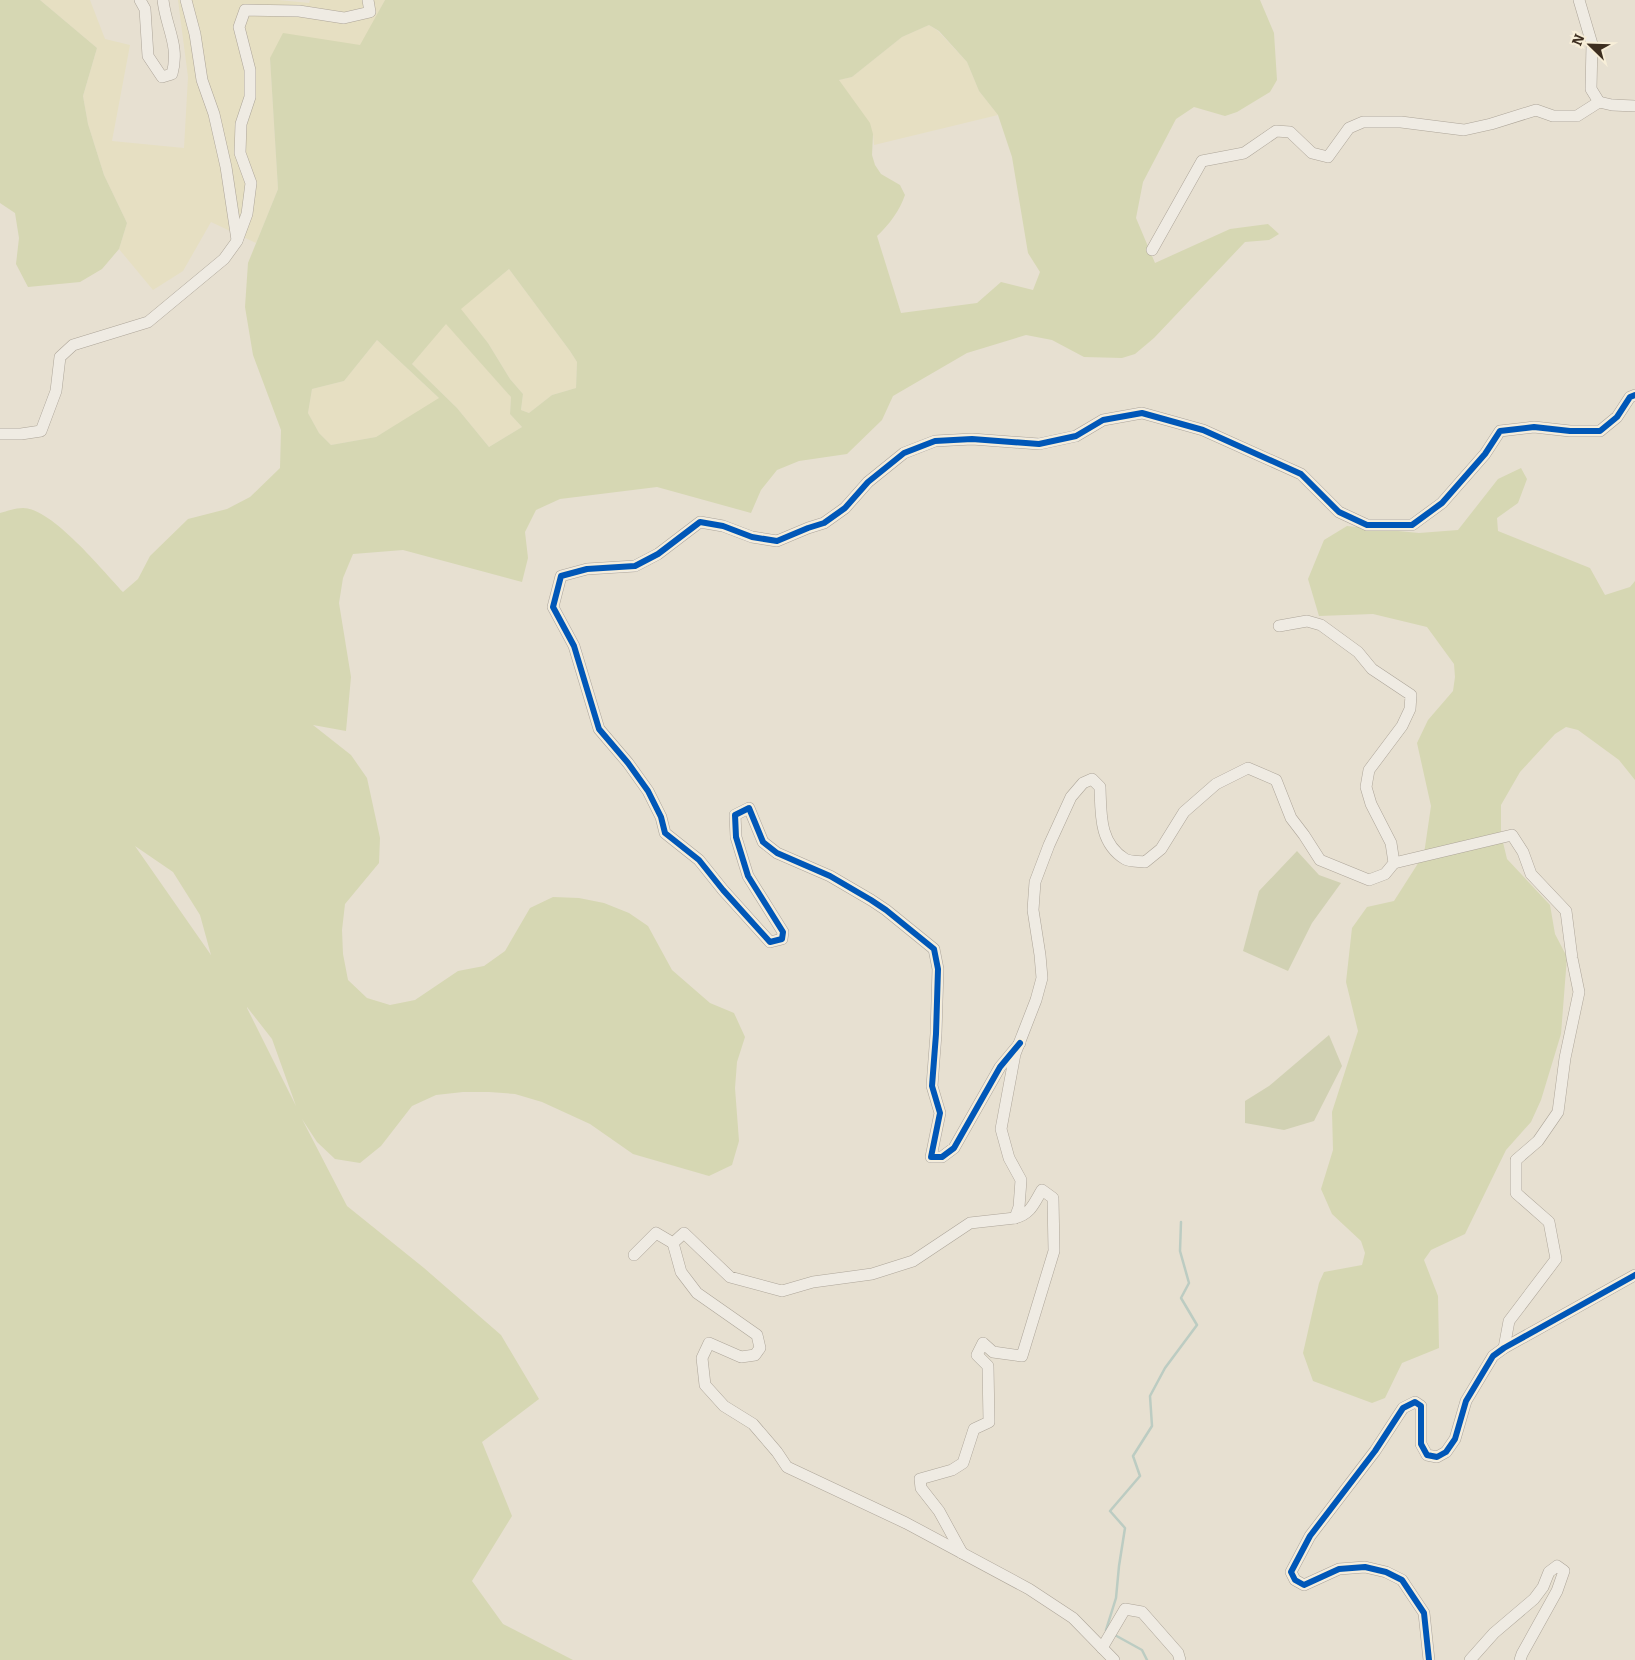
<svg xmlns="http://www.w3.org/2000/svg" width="1635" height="1660" font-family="Bitter,serif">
<rect width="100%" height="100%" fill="#e7e0d1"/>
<g fill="#e6dfc2">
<path d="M 40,0 L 90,0 L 105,39 L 130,45 L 112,141 L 184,148 L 188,77 L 178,0 L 278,0 L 309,3 L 310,0 L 385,0 L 361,45 L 270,58 L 278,189 L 256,243 L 211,222 L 183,271 L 153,290 L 119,249 L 127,223 L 104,175 L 88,124 L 83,96 L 97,48 Z"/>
<path d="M 929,25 L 938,31 L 967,62 L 979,91 L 998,115 L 874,145 L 873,134 L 839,80 L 852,77 L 902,37 Z"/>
<path d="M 509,269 L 570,351 L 577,362 L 576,388 L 552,395 L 529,413 L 521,410 L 523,394 L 510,379 L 488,343 L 460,309 Z"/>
<path d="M 446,323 L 511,397 L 510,414 L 522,427 L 489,447 L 457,408 L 412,364 Z"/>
<path d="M 377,340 L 440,399 L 376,437 L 331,445 L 319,433 L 308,413 L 312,389 L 344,381 Z"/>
</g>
<g fill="#d6d7b3" fill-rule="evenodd">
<path d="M 0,0 L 40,0 L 97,48 L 83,96 L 88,124 L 104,175 L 127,223 L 119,249 L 102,269 L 80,282 L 28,287 L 16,264 L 19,238 L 15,213 L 0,203 Z"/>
<path d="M 385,0 L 1260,0 L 1274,33 L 1277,80 L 1270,92 L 1237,112 L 1225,116 L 1194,107 L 1176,119 L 1143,182 L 1136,218 L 1155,263 L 1230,229 L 1268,224 L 1279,234 L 1269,240 L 1245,242 L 1154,338 L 1135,354 L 1122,358 L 1084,357 L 1052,340 L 1026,335 L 967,353 L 893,396 L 882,420 L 847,454 L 799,461 L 777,470 L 761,490 L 751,513 L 657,487 L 560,499 L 536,510 L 525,532 L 528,558 L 522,582 L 403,550 L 353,554 L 343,578 L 339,603 L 351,677 L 346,731 L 313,725 L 351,755 L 367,778 L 380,838 L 379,863 L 345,904 L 342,930 L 343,954 L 348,980 L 367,998 L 390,1005 L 415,1000 L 458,971 L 484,966 L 505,951 L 530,908 L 553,897 L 579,898 L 604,903 L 629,913 L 648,926 L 672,970 L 710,1003 L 734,1013 L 745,1037 L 737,1062 L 735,1088 L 739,1141 L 732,1165 L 709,1176 L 633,1154 L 590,1124 L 542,1102 L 515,1094 L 489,1092 L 463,1092 L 436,1095 L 412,1106 L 381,1146 L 360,1163 L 335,1159 L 317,1142 L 302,1119 L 347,1206 L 424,1268 L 501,1335 L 539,1399 L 482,1442 L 512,1516 L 472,1581 L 503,1624 L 573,1660 L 0,1660 L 0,513 C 7,511 16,508 23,508 C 52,508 103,571 123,592 L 138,579 L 150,556 L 188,519 L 227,509 L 250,497 L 280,468 L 281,430 L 253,355 L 245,307 L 248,263 L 278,189 L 270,58 L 283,33 L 360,45 ZM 929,25 L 939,31 L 967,62 L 979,91 L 998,115 L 1012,157 L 1028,253 L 1040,272 L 1033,290 L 1001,282 L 977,303 L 901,313 L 877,236 C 889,225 900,210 905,195 L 900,185 L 881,174 L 875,165 L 872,155 L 873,134 L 870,123 L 839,80 L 852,77 L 902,37 ZM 509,269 L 570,351 L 577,362 L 576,388 L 552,395 L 529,413 L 521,410 L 523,394 L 510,379 L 488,343 L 461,309 ZM 446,324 L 511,397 L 510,414 L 522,427 L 489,447 L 457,408 L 412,364 ZM 377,340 L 439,398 L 376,437 L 331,445 L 319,433 L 308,413 L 312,389 L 344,381 ZM 135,846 L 173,872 L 200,915 L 211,955 ZM 247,1007 L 272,1039 L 296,1106 L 247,1008 Z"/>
<path d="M 1521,468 L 1527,479 L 1518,503 L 1497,518 L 1498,531 L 1590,568 L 1605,595 L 1630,587 L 1635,581 L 1635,780 L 1619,760 L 1578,730 L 1566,727 L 1555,734 L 1520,772 L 1501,805 L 1501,834 L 1507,859 L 1550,905 L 1555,934 L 1567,957 L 1561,1034 L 1541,1100 L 1531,1122 L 1506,1150 L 1465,1234 L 1431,1250 L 1424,1260 L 1438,1296 L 1439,1348 L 1402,1363 L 1385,1398 L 1372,1403 L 1313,1381 L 1303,1353 L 1319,1283 L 1324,1272 L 1362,1265 L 1365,1253 L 1361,1241 L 1332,1214 L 1321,1189 L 1333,1150 L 1332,1112 L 1358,1031 L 1346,982 L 1352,928 L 1367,907 L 1394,901 L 1424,854 L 1431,806 L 1417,743 L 1428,720 L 1453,691 L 1455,677 L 1454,664 L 1427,627 L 1373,614 L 1319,616 L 1308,579 L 1324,540 L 1347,526 L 1419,533 L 1458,530 L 1498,479 Z"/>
</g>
<g fill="#d1d1b3">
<path d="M 1297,851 L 1319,875 L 1341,883 L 1312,923 L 1288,971 L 1243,951 L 1259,891 Z"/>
<path d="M 1329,1035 L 1342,1066 L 1314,1121 L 1284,1130 L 1245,1123 L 1245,1101 L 1269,1086 Z"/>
</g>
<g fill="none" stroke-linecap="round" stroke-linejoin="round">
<g stroke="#bcccc2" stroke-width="2.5">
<path d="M 1109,1631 L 1106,1630 L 1116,1598 L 1119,1566 L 1125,1528 L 1110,1511 L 1140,1476 L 1133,1456 L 1152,1426 L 1150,1396 L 1165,1368 L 1197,1325 L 1181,1298 L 1189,1283 L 1180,1251 L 1181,1222"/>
<path d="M 1113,1634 L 1142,1650 L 1147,1660"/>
</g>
<defs>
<g id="minor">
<path d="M 140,0 L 145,9 L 148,56 L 162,77 L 172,74 C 180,45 166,28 163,0"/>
<path d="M 186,0 L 195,34 L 202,80 L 214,114 L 226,167 L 237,240"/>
<path d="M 1579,0 L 1592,44 L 1591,89 L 1599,102"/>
<path d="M 1152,250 L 1202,161 L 1244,153 L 1276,131 L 1290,132 L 1312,153 L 1328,157 L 1349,128 L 1363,122 L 1401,122 L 1464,130 L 1491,124 L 1536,110 L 1553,116 L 1577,116 L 1599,102 L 1612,105 L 1635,106"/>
<path d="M 0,434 L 21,434 L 41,431 L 56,391 L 60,357 L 73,345 L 148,322 L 224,259 L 237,241 L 247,214 L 251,183 L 240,153 L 241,124 L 250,97 L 250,70 L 239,27 L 245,10 L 299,11 L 344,18 L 370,12 L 368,0"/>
<path d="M 1394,863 L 1512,835 L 1523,852 L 1531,874 L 1566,911 L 1572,958 L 1579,992 L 1565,1058 L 1558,1112 L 1538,1141 L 1516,1160 L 1516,1193 L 1549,1222 L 1556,1259 L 1509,1321 L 1504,1348"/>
<path d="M 1020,1043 L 1000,1067 L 954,1148 L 942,1157 L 931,1157 L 940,1113 L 932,1086 L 936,1034 L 938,969 L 934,949 L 886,910 L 871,900 L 830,876 L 777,853 L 763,842 L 749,808 L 735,815 L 736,837 L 748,876 L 783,932 L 782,939 L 770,942 L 723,890 L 699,860 L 665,833 L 661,817 L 648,791 L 628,763 L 599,729 L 574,646 L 553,607 L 561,576 L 587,569 L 635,566 L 658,554 L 700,522 L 723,526 L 752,537 L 777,541 L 808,528 L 824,523 L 845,508 L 868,482 L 904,453 L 935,441 L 972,439 L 1039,444 L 1076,436 L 1103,420 L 1142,413 L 1203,430 L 1301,474 L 1339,512 L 1367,525 L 1412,525 L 1442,503 L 1485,454 L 1500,431 L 1534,427 L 1570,431 L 1600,431 L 1617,417 L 1630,397 L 1635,395"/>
<path d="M 673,1243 L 681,1272 L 697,1293 L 757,1335 L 760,1348 L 755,1355 L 741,1357 L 709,1343 L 702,1358 L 705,1385 L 724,1406 L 753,1424 L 777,1452 L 787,1467 L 906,1523 L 1029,1589 L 1073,1618 L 1114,1660"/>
<path d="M 634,1255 L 656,1233 L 673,1243 L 684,1233 L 730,1277 L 782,1291 L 813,1282 L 872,1274 L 913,1261 L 970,1223 L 1015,1218 L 1019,1207 L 1021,1180 L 1009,1158 L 1001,1129 L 1015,1054 L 1036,1000 L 1042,978 L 1040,955 L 1033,910 L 1035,882 L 1049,845 L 1071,797 L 1083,783 L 1092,779 L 1100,787 C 1101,814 1099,843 1125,859 C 1130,862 1139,861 1145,862 L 1161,849 L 1184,812 L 1216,784 L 1248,768 L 1276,780 L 1291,818 L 1304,835 L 1320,860 L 1369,880 L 1385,874 L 1394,863 L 1391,843 L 1371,804 L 1366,787 L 1369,770 L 1402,726 L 1410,709 L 1411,695 L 1372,669 L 1358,652 L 1321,625 L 1307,621 L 1279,626"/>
<path d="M 962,1553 L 939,1511 L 921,1488 L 920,1479 L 952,1470 L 963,1463 L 974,1429 L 989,1422 L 988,1366 L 977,1355 L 983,1343 L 993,1352 L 1022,1356 L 1054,1251 L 1053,1198 L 1042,1190 C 1034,1203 1031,1214 1015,1218"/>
<path d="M 1102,1648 L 1125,1609 L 1142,1612 L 1178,1653 L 1180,1660"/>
<path d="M 1429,1660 L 1424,1613 L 1402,1580 L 1386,1572 L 1365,1567 L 1339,1569 L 1304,1585 L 1295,1580 L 1291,1572 L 1310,1536 L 1375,1451 L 1403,1408 L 1415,1402 L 1421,1406 L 1421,1444 L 1427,1455 L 1437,1457 L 1446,1452 L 1455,1439 L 1466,1401 L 1493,1356 L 1504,1348 L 1635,1275"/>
<path d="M 1470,1660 L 1494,1633 L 1534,1599 L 1543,1587 L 1549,1572 L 1557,1566 L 1564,1571 L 1557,1591 L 1522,1654 L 1520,1660"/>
</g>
</defs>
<use href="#minor" stroke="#ada599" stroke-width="12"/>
<use href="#minor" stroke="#efebe3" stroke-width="11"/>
<defs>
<g id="cycleway">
<path d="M 1020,1043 L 1000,1067 L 954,1148 L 942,1157 L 931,1157 L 940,1113 L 932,1086 L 936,1034 L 938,969 L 934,949 L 886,910 L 871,900 L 830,876 L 777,853 L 763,842 L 749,808 L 735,815 L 736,837 L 748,876 L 783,932 L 782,939 L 770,942 L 723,890 L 699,860 L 665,833 L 661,817 L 648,791 L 628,763 L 599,729 L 574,646 L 553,607 L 561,576 L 587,569 L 635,566 L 658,554 L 700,522 L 723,526 L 752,537 L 777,541 L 808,528 L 824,523 L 845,508 L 868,482 L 904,453 L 935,441 L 972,439 L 1039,444 L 1076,436 L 1103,420 L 1142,413 L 1203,430 L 1301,474 L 1339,512 L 1367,525 L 1412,525 L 1442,503 L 1485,454 L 1500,431 L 1534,427 L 1570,431 L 1600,431 L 1617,417 L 1630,397 L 1635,395"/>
<path d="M 1429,1660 L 1424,1613 L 1402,1580 L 1386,1572 L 1365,1567 L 1339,1569 L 1304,1585 L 1295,1580 L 1291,1572 L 1310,1536 L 1375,1451 L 1403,1408 L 1415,1402 L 1421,1406 L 1421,1444 L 1427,1455 L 1437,1457 L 1446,1452 L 1455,1439 L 1466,1401 L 1493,1356 L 1504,1348 L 1635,1275"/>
</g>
</defs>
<use href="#cycleway" stroke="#f7eed8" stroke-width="9"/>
<use href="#cycleway" stroke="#0057b8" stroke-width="6"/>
</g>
<g transform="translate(1590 45) rotate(293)" stroke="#f7eed8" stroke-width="4" paint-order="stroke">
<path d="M0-4L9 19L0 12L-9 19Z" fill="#3d2e20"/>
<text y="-8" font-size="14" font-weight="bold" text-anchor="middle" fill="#3d2e20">N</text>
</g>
</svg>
